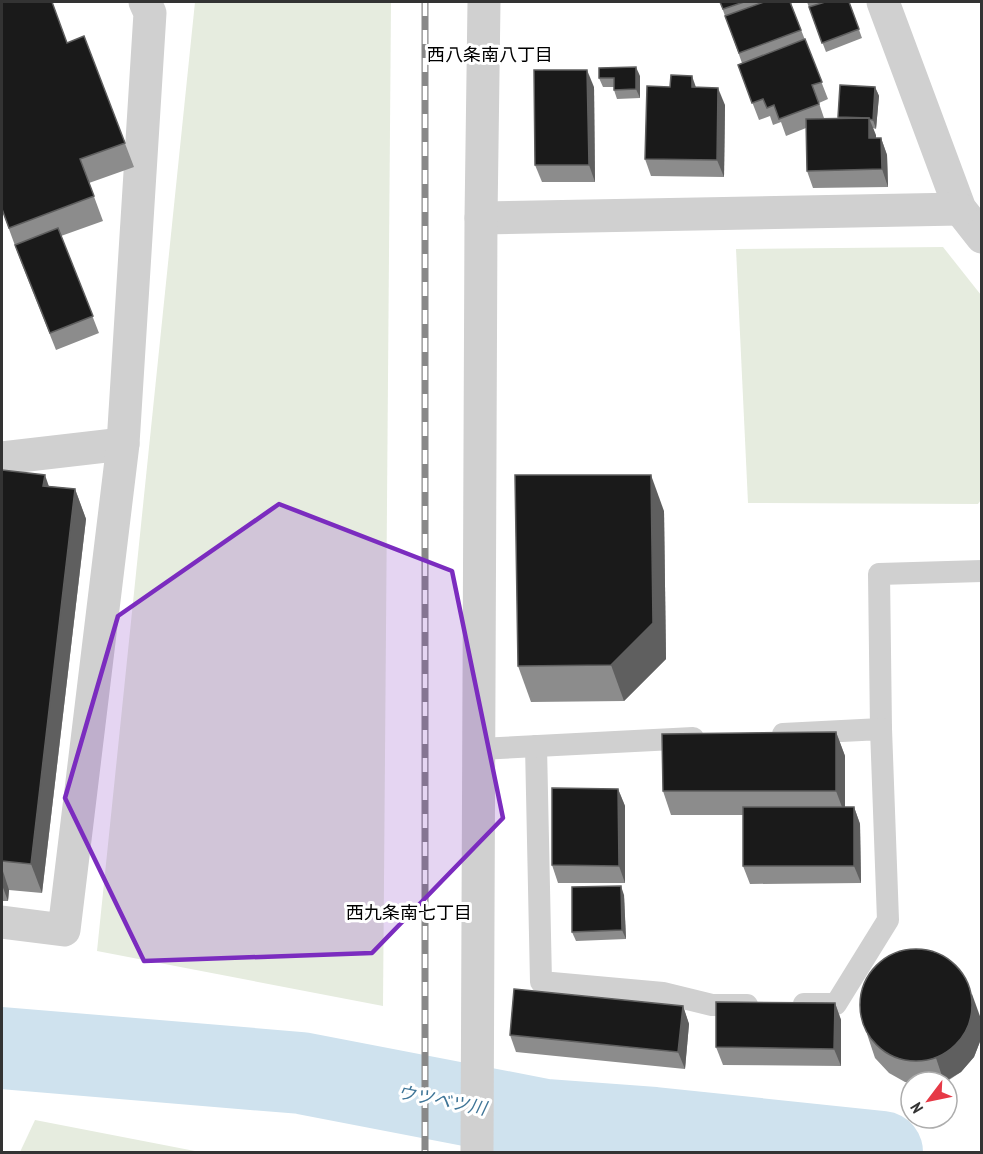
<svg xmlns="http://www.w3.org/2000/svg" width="983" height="1154" font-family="'PT Sans Narrow','Noto Sans JP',sans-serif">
<rect width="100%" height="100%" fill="#fff"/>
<g fill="#e6ecdf">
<path d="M 195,2 L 391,2 L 383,1006 L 97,951 Z"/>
<path d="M 943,247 L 981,295 L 981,500 L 978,504 L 748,503 L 736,249 Z"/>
<path d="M 35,1120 L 200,1152 L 20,1152 Z"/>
</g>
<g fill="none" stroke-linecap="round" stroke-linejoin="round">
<path stroke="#cfe2ee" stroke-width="82" d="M 2,1048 L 301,1073 L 545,1120 L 654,1128 L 882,1152"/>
<g stroke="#d0d0d0" stroke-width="22">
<path d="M 881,729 L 879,574 L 982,571"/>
<path d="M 783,734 L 881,729 L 888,920 L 836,1004 L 804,1004"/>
<path d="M 536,746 L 541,982 L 663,993 L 712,1005 L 747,1005"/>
<path d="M 479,749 L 693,738"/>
</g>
<g stroke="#d0d0d0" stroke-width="33">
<path d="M 883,2 L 960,209 L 982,237"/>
<path d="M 481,218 L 960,209"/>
<path d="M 2,458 L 123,444"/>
<path d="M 2,922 L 64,930 L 123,444 L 150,13 L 145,2"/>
<path d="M 477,1152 L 481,218 L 484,2"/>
</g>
<defs>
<path id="rail" d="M 425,2 L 425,1152"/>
</defs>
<use href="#rail" stroke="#888" stroke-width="7"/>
<use href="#rail" stroke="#fff" stroke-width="4.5" stroke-dasharray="14" stroke-linecap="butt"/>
</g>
<g fill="#8c8c8c">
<path d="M 720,2 L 792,2 L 792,3 L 791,4 L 828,99 L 819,103 L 824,118 L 838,118 L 875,87 L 879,96 L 876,129 L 873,128 L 876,138 L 881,138 L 887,155 L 888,187 L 813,188 L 807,171 L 806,128 L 786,136 L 781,122 L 773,125 L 770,116 L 759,120 L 738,65 L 742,63 Z"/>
<path d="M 807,2 L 849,2 L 862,38 L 826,52 Z"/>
<path d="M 84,36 L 134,167 L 89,183 L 103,221 L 61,236 L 99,333 L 56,350 L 21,262 L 2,210 L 67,43 Z"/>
<path d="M 640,76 L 640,98 L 617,99 L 614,90 L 614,87 L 603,87 L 599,78 Z"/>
<path d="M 594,87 L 595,182 L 542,182 L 535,165 Z"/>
<path d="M 670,87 L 696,87 L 725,105 L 724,177 L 651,176 L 645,159 Z"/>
<path d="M 2,470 L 49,486 L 75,489 L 86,519 L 42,893 L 9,890 L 8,901 L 2,901 Z"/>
<path d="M 664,511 L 666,659 L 624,701 L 531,702 L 518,666 Z"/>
<path d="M 836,732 L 845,756 L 845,807 L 854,807 L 860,824 L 861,883 L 750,884 L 743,866 L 743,815 L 671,815 L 663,791 Z"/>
<path d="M 618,789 L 625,806 L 625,883 L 558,883 L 552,865 Z"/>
<path d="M 624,895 L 626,939 L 576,941 L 572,932 Z"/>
<path d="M 835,1003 L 841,1020 L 841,1066 L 723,1065 L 716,1047 Z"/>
<path d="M 683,1006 L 689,1024 L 685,1069 L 516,1052 L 510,1035 Z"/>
<path d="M 981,1019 L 981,1039 L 974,1057 L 961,1072 L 946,1082 L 911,1082 L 911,1083 L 905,1082 L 889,1073 L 875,1058 L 867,1034 Z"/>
</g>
<g fill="#5f5f5f">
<path d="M 636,67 L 640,76 L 640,98 L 636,89 Z"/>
<path d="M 587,70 L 594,87 L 595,182 L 589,165 Z"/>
<path d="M 692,76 L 698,93 L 692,87 Z"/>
<path d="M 875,87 L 879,96 L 876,129 L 873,120 Z"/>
<path d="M 718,88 L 725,105 L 724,177 L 717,160 Z"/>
<path d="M 869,118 L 876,135 L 876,155 L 869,138 Z"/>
<path d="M 881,138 L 887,155 L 888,187 L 882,169 Z"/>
<path d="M 45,475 L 55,504 L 43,486 Z"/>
<path d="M 651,475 L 664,511 L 666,659 L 624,701 L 611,665 Z"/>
<path d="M 75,489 L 86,519 L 42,893 L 31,864 Z"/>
<path d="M 836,732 L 845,756 L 845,815 L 836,791 Z"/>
<path d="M 618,789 L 625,806 L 625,883 L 619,866 Z"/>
<path d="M 854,807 L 860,824 L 861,883 L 854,866 Z"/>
<path d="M 2,868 L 9,890 L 8,901 L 2,885 Z"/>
<path d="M 621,886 L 624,895 L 626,939 L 622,930 Z"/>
<path d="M 972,994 L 981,1019 L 981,1039 L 974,1057 L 961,1072 L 944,1082 L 936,1058 Z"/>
<path d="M 835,1003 L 841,1020 L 841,1066 L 834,1049 Z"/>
<path d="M 683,1006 L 689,1024 L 685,1069 L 678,1052 Z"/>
</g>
<g fill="#1a1a1a" stroke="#5f5f5f" stroke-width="1.5">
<path d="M 2,2 L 52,2 L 67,43 L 84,36 L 125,143 L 80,159 L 94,196 L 9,228 L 2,209 Z"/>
<path d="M 720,2 L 744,2 L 723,9 Z"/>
<path d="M 764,2 L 790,2 L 801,30 L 739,53 L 725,16 Z"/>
<path d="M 825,2 L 849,2 L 859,29 L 822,43 L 809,7 Z"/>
<path d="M 805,39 L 822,82 L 812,85 L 819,104 L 779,119 L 774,105 L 767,108 L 763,99 L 752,103 L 738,65 Z"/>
<path d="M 636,67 L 636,89 L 614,90 L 614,78 L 599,78 L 599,68 Z"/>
<path d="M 534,70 L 587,70 L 589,165 L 535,165 Z"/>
<path d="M 671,75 L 692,76 L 692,87 L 718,88 L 717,160 L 645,159 L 647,86 L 670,87 Z"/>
<path d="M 840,85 L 875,87 L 873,120 L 869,119 L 869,118 L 838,117 Z"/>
<path d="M 869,118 L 869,138 L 881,138 L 882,169 L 807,171 L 806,119 Z"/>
<path d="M 58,228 L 93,316 L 50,333 L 15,245 Z"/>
<path d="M 2,470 L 45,475 L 43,486 L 75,489 L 31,864 L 2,861 Z"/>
<path d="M 515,475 L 651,475 L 653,623 L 611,665 L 518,666 Z"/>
<path d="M 836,732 L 836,791 L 663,791 L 662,734 Z"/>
<path d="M 552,788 L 618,789 L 619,866 L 552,865 Z"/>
<rect x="743" y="807" width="111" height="59"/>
<path d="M 621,886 L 622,930 L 572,932 L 572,887 Z"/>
<circle cx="916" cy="1005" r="56"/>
<path d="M 514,989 L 683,1006 L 678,1052 L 510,1035 Z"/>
<path d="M 716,1002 L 835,1003 L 834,1049 L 716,1047 Z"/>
</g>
<path fill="#7b2cbf" fill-opacity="0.2" stroke="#7b2cbf" stroke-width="4.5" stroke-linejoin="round" d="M 279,504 L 452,571 L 503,818 L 372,953 L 144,961 L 65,798 L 118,616 Z"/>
<g text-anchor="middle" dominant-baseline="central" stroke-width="6" stroke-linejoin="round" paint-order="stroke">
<g font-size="18" fill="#000" stroke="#fff">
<text x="490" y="54">西八条南八丁目</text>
<text x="409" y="912">西九条南七丁目</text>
</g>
<g font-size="18" font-style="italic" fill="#3f7597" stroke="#fff">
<text transform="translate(442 1100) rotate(11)">ウツベツ川</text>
</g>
</g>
<rect width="983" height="1154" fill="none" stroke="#333333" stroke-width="6"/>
<g transform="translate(929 1100) rotate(238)"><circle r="28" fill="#ffffff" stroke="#adadad" stroke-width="1.5"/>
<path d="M0-4.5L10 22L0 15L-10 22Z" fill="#e63946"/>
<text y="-9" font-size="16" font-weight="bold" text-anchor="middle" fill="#333333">N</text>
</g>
</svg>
